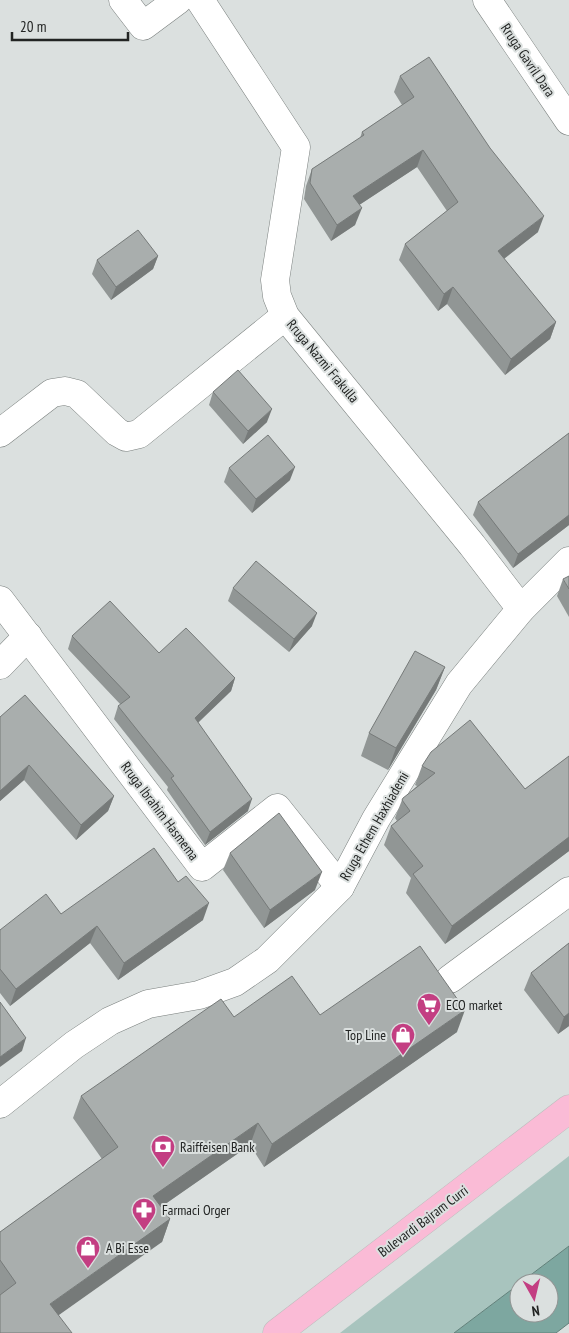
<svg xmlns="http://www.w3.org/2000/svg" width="569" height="1333" font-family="'PT Sans Narrow',sans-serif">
<rect width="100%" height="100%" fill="#dbe0df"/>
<path fill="#a8c4be" d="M 569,1156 L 569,1246 L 454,1333 L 340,1333 Z"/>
<path fill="#7da7a0" stroke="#62807a" d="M 569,1246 L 569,1323 L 556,1333 L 454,1333 L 519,1284 L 519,1313 L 549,1313 L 549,1283 L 520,1283 Z"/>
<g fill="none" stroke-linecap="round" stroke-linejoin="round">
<defs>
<g id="minor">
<path d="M 123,0 L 143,26 L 178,0"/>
<path d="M 200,0 L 296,147 L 275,280 L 277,296 L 285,316 L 472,545 L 521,609"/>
<path d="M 487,0 L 569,121"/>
<path d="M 0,433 L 52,393 L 65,391 L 77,394 L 117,432 L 126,437 L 139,434 L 285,316"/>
<path d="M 0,600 L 202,867 L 277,808 L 340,887"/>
<path d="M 0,665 L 28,636"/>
<path d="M 450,979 L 569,891"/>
<path d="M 0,1104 L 74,1045 L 110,1021 L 148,1004 L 199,995 L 235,982 L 267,960 L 340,887 L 376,819 L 459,684 L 521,609 L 569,561"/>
</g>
<path id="major" d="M 277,1333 L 569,1109"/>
</defs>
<use href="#minor" stroke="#7b807f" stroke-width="29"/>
<use href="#major" stroke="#bdbdbd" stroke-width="29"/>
<use href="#minor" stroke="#fff" stroke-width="28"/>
<use href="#major" stroke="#fabbd6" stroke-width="28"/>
</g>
<g fill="#919695">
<path d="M 400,76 L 538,232 L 504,259 L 556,322 L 550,339 L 505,375 L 447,304 L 438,311 L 399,260 L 405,244 L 447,211 L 417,167 L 359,205 L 355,225 L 331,241 L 304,199 L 306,186 L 312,169 L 360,138 L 362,132 L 402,105 L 394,92 Z"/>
<path d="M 158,256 L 153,269 L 111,300 L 92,274 L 97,260 Z"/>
<path d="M 213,392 L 267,422 L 243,444 L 209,405 Z"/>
<path d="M 569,433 L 569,525 L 513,568 L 473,515 L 478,502 Z"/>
<path d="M 229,468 L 290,480 L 252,513 L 224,482 Z"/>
<path d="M 563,579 L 569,589 L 569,617 L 557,596 Z"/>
<path d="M 233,588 L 312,626 L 289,652 L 228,601 Z"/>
<path d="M 72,636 L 159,653 L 235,678 L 231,691 L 198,723 L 248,811 L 205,845 L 167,790 L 168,787 L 114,719 L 118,706 L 121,705 L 68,649 Z"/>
<path d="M 445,667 L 436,690 L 388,770 L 361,756 L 369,733 Z"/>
<path d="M 0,717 L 114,796 L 108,811 L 76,840 L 24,780 L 0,801 Z"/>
<path d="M 569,756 L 569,851 L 445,944 L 406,893 L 411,878 L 384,845 L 391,826 L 397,821 L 395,818 L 402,800 L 417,786 L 415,785 L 422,766 L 525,789 Z"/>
<path d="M 230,853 L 315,890 L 264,928 L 223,870 Z"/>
<path d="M 203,920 L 118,980 L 90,943 L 10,1006 L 0,993 L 0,930 Z"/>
<path d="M 569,943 L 569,1026 L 558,1034 L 524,990 L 531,973 Z"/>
<path d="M 320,1015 L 457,1032 L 264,1167 L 250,1145 L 161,1207 L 170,1219 L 162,1242 L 1,1295 L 0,1294 L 0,1232 L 102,1159 L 73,1118 L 81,1096 L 234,1017 Z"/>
</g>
<g fill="#767a79">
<path d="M 423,150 L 417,167 L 347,213 L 353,196 Z"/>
<path d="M 362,208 L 355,225 L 331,241 L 337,225 Z"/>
<path d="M 544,216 L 538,232 L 492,268 L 498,251 Z"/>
<path d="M 158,256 L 153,269 L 111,300 L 116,287 Z"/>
<path d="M 453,287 L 447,304 L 438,311 L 444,294 Z"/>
<path d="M 556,322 L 550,339 L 505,375 L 511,359 Z"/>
<path d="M 272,409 L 267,422 L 243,444 L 248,431 Z"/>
<path d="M 295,467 L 290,480 L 252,513 L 256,499 Z"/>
<path d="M 569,515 L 569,525 L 513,568 L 518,554 Z"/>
<path d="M 317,613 L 312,626 L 289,652 L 294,639 Z"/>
<path d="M 445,667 L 436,690 L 388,770 L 396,748 Z"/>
<path d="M 235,678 L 231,691 L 190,730 L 195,718 Z"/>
<path d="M 29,765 L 24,780 L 0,801 L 0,791 Z"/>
<path d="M 114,796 L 108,811 L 76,840 L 81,825 Z"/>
<path d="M 252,799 L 248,811 L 205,845 L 210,832 Z"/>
<path d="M 569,837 L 569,851 L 445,944 L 452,926 Z"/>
<path d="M 322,872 L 315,890 L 264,928 L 270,910 Z"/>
<path d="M 209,903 L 203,920 L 118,980 L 124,963 Z"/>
<path d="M 97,926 L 90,943 L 10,1006 L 16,989 Z"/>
<path d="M 465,1010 L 457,1032 L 264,1167 L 272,1144 Z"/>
<path d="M 569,1013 L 569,1026 L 558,1034 L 564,1017 Z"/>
<path d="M 26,1038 L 22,1051 L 0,1067 L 0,1057 Z"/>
<path d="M 258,1123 L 250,1145 L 145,1218 L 153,1196 Z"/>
<path d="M 170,1219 L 162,1242 L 42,1327 L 50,1304 Z"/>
</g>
<g fill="#a9aead" stroke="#767a79">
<path d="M 429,57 L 490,148 L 544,216 L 498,251 L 556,322 L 511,359 L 453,287 L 444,294 L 405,244 L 458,202 L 423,150 L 353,196 L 362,208 L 337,225 L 310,183 L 312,169 L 364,135 L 362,132 L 414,97 L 400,76 Z"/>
<path d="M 138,230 L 158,256 L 116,287 L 97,260 Z"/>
<path d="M 238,370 L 272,409 L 248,431 L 213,392 Z"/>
<path d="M 569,433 L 569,515 L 518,554 L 478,502 Z"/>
<path d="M 268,435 L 295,467 L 256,499 L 229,468 Z"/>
<path d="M 256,561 L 317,613 L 294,639 L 233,588 Z"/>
<path d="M 569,576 L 569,589 L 563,579 Z"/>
<path d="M 110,601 L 159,653 L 186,628 L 235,678 L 195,718 L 252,799 L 210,832 L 171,778 L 174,776 L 118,706 L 130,697 L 72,636 Z"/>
<path d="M 415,651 L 445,667 L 396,748 L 369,733 Z"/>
<path d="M 25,695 L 114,796 L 81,825 L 29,765 L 0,791 L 0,717 Z"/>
<path d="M 470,720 L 525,789 L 569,756 L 569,837 L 452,926 L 413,874 L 423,866 L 391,826 L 410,811 L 402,800 L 403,798 L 435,773 L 422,766 L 431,752 Z"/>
<path d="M 279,813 L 322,872 L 270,910 L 230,853 Z"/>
<path d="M 154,848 L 178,882 L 186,876 L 209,903 L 124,963 L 97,926 L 16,989 L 0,969 L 0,930 L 46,894 L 61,914 Z"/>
<path d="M 569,943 L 569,1013 L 564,1017 L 531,973 Z"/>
<path d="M 420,946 L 465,1010 L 272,1144 L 258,1123 L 153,1196 L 170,1219 L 50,1304 L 72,1333 L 0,1333 L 0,1295 L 16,1283 L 0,1260 L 0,1232 L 118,1147 L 81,1096 L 221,999 L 234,1017 L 292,976 L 320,1015 Z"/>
<path d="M 0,1002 L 26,1038 L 0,1057 Z"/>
</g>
<defs>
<symbol id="supermarket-pin" viewBox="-11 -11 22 30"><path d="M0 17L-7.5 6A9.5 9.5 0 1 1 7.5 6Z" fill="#c33e82" stroke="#dbe0df"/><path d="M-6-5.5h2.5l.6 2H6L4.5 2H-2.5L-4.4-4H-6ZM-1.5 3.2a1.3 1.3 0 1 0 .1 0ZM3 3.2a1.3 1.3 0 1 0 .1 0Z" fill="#fff"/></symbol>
<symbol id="shop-pin" viewBox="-11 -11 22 30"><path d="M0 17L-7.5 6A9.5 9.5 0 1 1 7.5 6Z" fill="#c33e82" stroke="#dbe0df"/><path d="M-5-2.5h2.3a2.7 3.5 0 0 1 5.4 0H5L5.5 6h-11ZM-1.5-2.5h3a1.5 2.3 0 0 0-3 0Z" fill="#fff"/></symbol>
<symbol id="bank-pin" viewBox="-11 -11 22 30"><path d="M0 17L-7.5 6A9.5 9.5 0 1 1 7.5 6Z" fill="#c33e82" stroke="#dbe0df"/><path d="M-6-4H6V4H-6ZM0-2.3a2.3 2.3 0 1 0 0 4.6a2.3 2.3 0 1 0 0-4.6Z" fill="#fff"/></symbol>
<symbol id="pharmacy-pin" viewBox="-11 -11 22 30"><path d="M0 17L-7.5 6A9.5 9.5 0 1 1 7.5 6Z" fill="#c33e82" stroke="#dbe0df"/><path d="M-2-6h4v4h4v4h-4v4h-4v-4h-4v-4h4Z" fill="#fff"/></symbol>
</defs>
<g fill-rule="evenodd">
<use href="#supermarket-pin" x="415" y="991" width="28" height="38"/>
<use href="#shop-pin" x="389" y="1021" width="28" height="38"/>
<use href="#bank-pin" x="149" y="1133" width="28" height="38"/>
<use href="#pharmacy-pin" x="130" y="1196" width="28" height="38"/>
<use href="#shop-pin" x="74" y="1234" width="28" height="38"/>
</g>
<g text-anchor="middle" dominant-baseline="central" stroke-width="4" stroke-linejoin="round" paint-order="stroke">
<g font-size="14" fill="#222423" stroke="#dbe0df">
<text transform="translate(528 60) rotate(56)">Rruga Gavril Dara</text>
<text transform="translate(323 361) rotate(50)">Rruga Nazmi Frakulla</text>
<text transform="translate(160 811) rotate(53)">Rruga Ibrahim Hasmema</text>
<text transform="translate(374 826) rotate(-60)">Rruga Ethem Haxhiademi</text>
<text transform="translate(423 1221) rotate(-37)">Bulevardi Bajram Curri</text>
</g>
<g font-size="14" fill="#222423" stroke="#dbe0df" text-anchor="start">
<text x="446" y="1005">ECO market</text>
<text x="386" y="1035" text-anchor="end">Top Line</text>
<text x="180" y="1147">Raiffeisen Bank</text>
<text x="162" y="1210">Farmaci Orger</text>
<text x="106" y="1248">A Bi Esse</text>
</g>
</g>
<g transform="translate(534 1298) rotate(172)"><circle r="24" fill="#dbe0df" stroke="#919594"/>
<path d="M0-4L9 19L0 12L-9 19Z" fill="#c33e82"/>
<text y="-8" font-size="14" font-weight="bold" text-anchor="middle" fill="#222423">N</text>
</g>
<path d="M12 32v8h116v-8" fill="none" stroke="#222423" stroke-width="2.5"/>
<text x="20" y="32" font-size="15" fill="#222423" stroke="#dbe0df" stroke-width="4" paint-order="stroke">20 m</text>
</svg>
